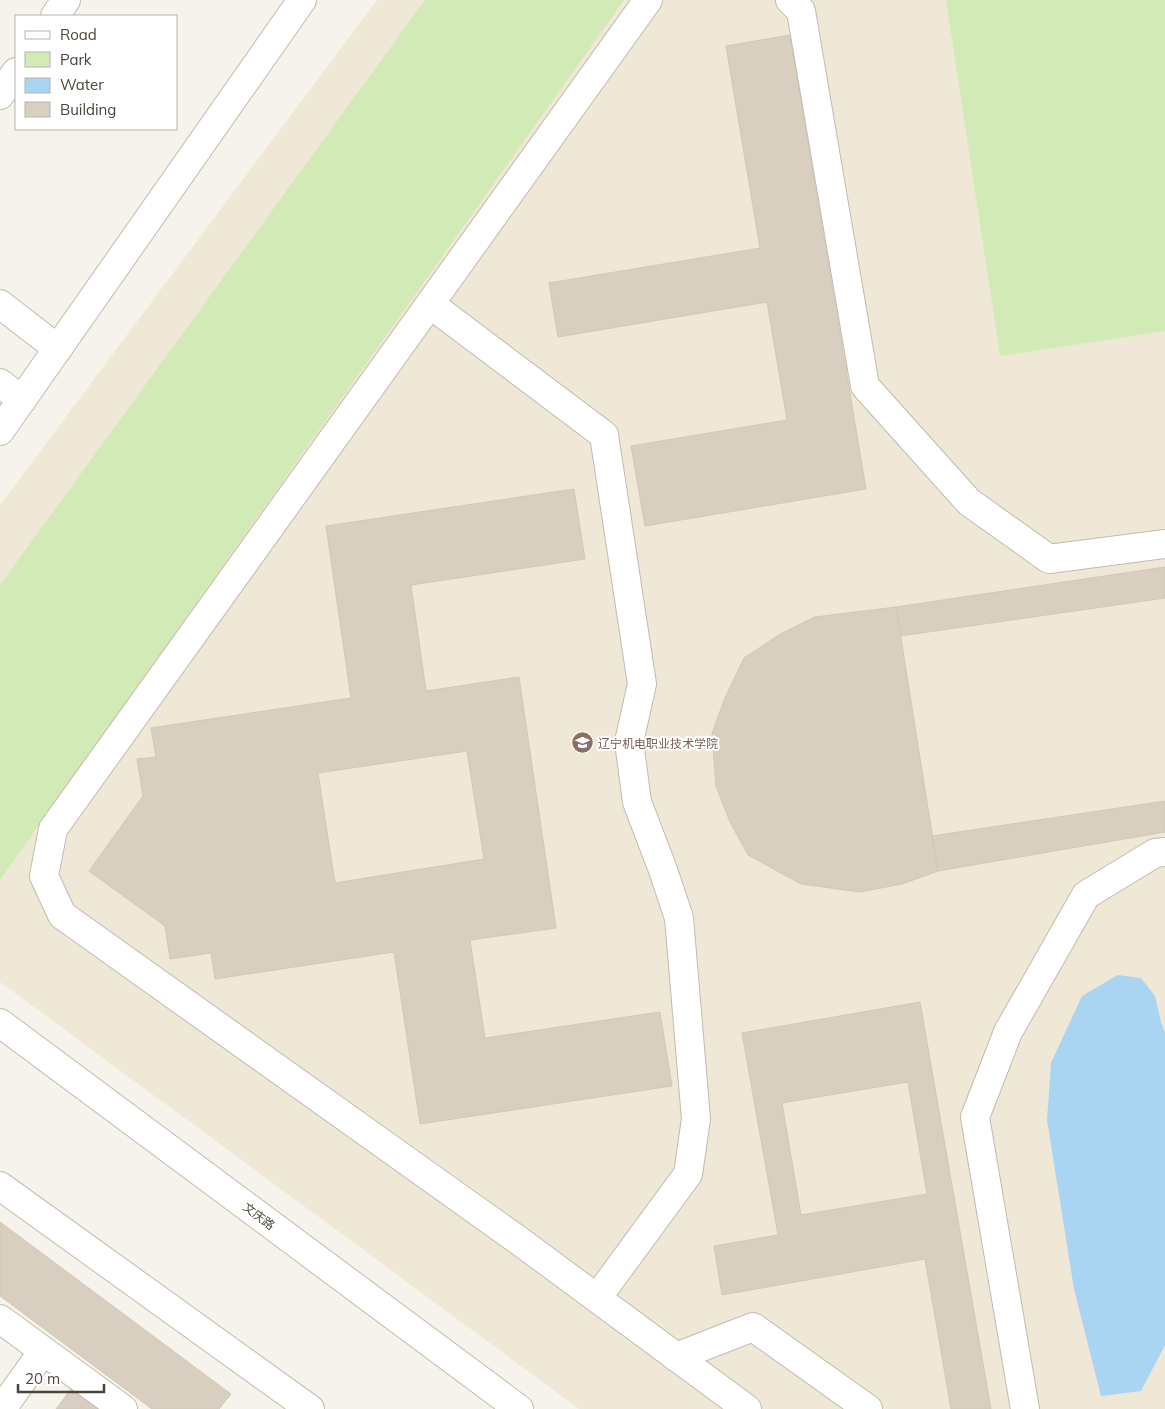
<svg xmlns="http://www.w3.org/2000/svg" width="1165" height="1409" font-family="Mulish,'Noto Sans SC',sans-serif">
<rect width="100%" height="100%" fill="#f6f3ec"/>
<path fill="#efe8d6" d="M 377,0 L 1165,0 L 1165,1409 L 579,1409 L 0,982 L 0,505 Z"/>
<g fill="#d2eab5">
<path d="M 425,0 L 624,0 L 0,880 L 0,585 Z"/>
<path d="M 946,0 L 1165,0 L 1165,331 L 1000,356 Z"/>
</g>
<path fill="#a9d4f2" d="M 1118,975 L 1141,978 L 1155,996 L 1161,1022 L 1165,1033 L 1165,1345 L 1141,1391 L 1101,1396 L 1074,1289 L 1047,1120 L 1051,1063 L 1082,996 Z"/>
<g fill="#d8cfc1" stroke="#d3c7b4" fill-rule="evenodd">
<path d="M 790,35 L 866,489 L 645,526 L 631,446 L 787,420 L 767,302 L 558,337 L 549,283 L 760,248 L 726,46 Z"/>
<path d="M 574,489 L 585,559 L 411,585 L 426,691 L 519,677 L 556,928 L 470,940 L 485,1038 L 660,1012 L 672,1086 L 420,1124 L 394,952 L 215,979 L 211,953 L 170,959 L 165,926 L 89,871 L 143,796 L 137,759 L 156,757 L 151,728 L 351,698 L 326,526 ZM 467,751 L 484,859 L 335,883 L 318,773 Z"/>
<path d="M 1165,567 L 1165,598 L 900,636 L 896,607 Z"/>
<path d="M 896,607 L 938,871 L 902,884 L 860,892 L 801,884 L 748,855 L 730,822 L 716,786 L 712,734 L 724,700 L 744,658 L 782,633 L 815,617 Z"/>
<path d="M 1165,801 L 1165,832 L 938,871 L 932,836 Z"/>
<path d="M 920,1002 L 991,1409 L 951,1409 L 925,1259 L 722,1295 L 714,1246 L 778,1235 L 742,1033 ZM 908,1082 L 927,1194 L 801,1215 L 782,1103 Z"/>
<path d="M 0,1222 L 231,1394 L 219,1409 L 152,1409 L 0,1296 Z"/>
<path d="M 71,1389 L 100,1409 L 56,1409 Z"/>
</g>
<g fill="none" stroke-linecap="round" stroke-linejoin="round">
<defs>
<g id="minor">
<path d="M 648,0 L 53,829 L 44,876 L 62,915 L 518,1240 L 747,1409"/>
<path d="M 790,0 L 801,11 L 865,386 L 969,502 L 1049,559 L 1165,544"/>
<path d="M 55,16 L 66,0"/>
<path d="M 0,95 L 16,72"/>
<path d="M 0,304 L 58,349"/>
<path d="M 430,304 L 604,435 L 642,684 L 629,742 L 637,802 L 663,870 L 679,918 L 696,1119 L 688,1174 L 597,1298"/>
<path d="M 0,383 L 22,400"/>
<path d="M 0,431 L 302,0"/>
<path d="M 0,1023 L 519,1409"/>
<path d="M 0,1186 L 310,1409"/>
<path d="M 0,1319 L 123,1409"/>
<path d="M 676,1357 L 753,1327 L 868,1409"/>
<path d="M 2,1409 L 43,1351"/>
<path d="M 1025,1409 L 975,1117 L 1008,1032 L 1086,895 L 1155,853 L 1165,852"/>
</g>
</defs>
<use href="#minor" stroke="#c2bbae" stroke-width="30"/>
<use href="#minor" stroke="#fff" stroke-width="28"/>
</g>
<defs>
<symbol id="university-disc" viewBox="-11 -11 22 22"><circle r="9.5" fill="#8d6e63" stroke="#fff"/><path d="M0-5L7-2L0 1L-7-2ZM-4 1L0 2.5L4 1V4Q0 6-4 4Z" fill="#fff"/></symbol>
</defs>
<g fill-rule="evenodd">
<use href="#university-disc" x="570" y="730" width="25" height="25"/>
</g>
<g text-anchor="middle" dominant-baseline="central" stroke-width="4" stroke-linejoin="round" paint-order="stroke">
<g font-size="12" fill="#785e54" stroke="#fff" text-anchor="start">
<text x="598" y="743">辽宁机电职业技术学院</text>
</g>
<g font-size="12" fill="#4b4439" stroke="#fff">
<text transform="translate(259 1216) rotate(37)">文庆路</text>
</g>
</g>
<rect x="15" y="15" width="162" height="115" fill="#ffffff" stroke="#b7b4b0"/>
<rect x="25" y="31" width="25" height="8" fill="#ffffff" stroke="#b7b4b0"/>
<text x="60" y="40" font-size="15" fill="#4b4439">Road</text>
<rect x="25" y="52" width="25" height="15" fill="#d2eab5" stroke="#b7b4b0"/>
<text x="60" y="65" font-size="15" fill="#4b4439">Park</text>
<rect x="25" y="78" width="25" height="15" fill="#a9d4f2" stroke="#b7b4b0"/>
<text x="60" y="90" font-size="15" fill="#4b4439">Water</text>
<rect x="25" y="102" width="25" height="15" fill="#d8cfc1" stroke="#b7b4b0"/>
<text x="60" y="115" font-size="15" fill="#4b4439">Building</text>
<path d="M18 1384v8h86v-8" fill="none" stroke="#4b4439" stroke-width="2.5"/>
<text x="25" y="1384" font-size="15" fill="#4b4439" stroke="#ffffff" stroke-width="4" paint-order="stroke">20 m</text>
</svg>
